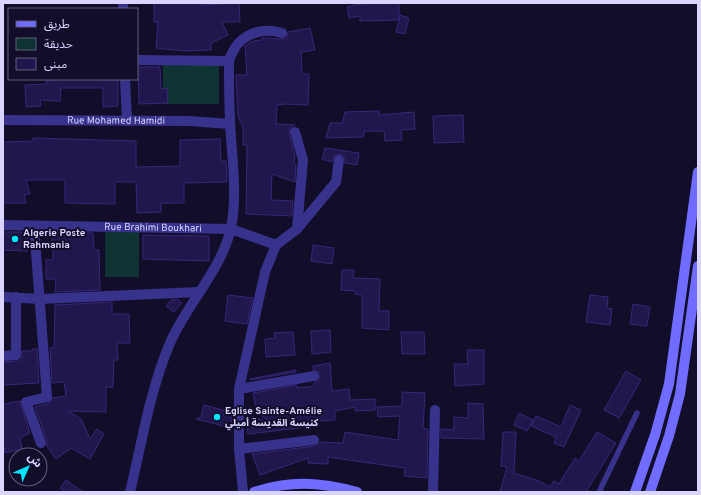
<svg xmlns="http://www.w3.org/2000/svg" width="701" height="495" font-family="Overpass,'Noto Sans Arabic',sans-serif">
<rect width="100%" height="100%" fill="#120d29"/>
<g fill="#0f3332">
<path d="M 219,62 L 219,104 L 163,104 L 163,63 Z"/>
<rect x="105" y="232" width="34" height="45"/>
</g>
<g fill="#22174c" stroke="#37277a">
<path d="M 154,3 L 202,3 L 202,5 L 239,3 L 240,22 L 222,22 L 228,35 L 211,43 L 211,50 L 185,51 L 156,48 L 158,22 L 154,22 Z"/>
<path d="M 399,3 L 399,20 L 400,15 L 409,18 L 405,34 L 396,32 L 399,20 L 360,21 L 360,16 L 349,18 L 347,7 L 360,4 Z"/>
<path d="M 310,28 L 315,50 L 301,52 L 302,74 L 309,74 L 308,105 L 285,104 L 277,105 L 276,124 L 295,125 L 290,128 L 289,133 L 295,156 L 294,164 L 296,165 L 295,182 L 272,174 L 271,200 L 293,201 L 292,216 L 246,214 L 247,145 L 243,145 L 243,128 L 238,116 L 236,75 L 247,75 L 245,46 L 253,41 L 262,40 L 262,38 L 284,39 L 287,37 L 288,32 Z"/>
<path d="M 138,67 L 160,67 L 161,89 L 167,88 L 168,103 L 139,104 Z"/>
<path d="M 47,79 L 118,79 L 118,106 L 103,107 L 103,88 L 61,88 L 60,101 L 40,100 L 41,106 L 26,107 L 25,85 L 46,84 Z"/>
<path d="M 379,111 L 379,115 L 414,112 L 415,129 L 401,130 L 402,140 L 385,141 L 384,131 L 365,131 L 363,137 L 326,138 L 330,123 L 342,123 L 345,112 Z"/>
<path d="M 463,115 L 464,142 L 434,143 L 433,116 Z"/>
<path d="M 33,138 L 136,141 L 136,167 L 180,166 L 180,140 L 220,139 L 221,161 L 226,161 L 227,182 L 184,183 L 184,203 L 161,203 L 161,212 L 137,213 L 136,182 L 115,182 L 115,204 L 65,203 L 65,180 L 26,180 L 30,194 L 24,195 L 26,203 L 3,203 L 3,142 L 33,141 Z"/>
<path d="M 325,148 L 359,153 L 357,165 L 345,163 L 345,157 L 340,154 L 334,156 L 332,162 L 322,159 Z"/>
<path d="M 3,232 L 28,232 L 27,251 L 3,250 Z"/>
<path d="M 52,232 L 93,233 L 94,250 L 99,250 L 100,290 L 55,292 L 56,279 L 46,279 L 46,260 L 53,260 Z"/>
<path d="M 143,235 L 209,236 L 209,261 L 143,259 Z"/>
<path d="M 313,245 L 334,248 L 332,264 L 311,261 Z"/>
<path d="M 342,270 L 354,270 L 353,278 L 380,279 L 379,311 L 389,311 L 389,330 L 362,328 L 362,295 L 355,294 L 355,291 L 341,290 Z"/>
<path d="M 228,295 L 253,298 L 247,324 L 225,321 Z"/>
<path d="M 590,295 L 608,297 L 607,308 L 612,309 L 610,325 L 586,322 Z"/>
<path d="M 177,299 L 182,303 L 174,312 L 166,306 L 171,300 Z"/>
<path d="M 112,302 L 112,314 L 129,314 L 130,343 L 117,343 L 118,360 L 114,360 L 113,387 L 106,387 L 106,412 L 68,411 L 81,419 L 90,439 L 97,429 L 104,434 L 90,459 L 71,448 L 56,459 L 47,446 L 47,441 L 35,407 L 49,403 L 53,398 L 66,396 L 64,382 L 52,383 L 50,348 L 54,348 L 55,305 Z"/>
<path d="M 633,304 L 650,307 L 647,326 L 630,324 Z"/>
<path d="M 330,330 L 331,352 L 312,354 L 311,331 Z"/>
<path d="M 293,332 L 295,355 L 266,357 L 265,339 L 275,338 L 274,333 Z"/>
<path d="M 401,332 L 424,332 L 425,354 L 402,354 Z"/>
<path d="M 32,349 L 37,349 L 39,383 L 3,385 L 3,362 L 19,361 L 22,358 L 22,351 L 32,351 Z"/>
<path d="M 467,350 L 484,350 L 484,384 L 455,386 L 454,364 L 468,364 Z"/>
<path d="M 330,363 L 332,391 L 349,389 L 350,400 L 375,399 L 375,410 L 355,411 L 355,407 L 335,411 L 335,420 L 318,421 L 318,419 L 297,423 L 299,428 L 248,434 L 246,416 L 271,422 L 257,413 L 253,393 L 297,385 L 297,388 L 314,386 L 314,383 L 318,381 L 320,375 L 319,372 L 313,370 L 313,366 Z"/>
<path d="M 296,370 L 296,372 L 250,380 L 250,379 Z"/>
<path d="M 626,371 L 641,380 L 619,418 L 604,410 Z"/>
<path d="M 402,392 L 425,393 L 423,428 L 428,429 L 427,478 L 404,476 L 405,468 L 328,457 L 328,464 L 308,463 L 308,458 L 260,475 L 252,454 L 315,446 L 320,442 L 343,443 L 345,432 L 398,440 L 400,416 L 378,417 L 377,407 L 402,406 Z"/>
<path d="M 20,401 L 30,433 L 20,438 L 22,449 L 5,453 L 3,444 L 3,404 Z"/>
<path d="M 468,403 L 483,404 L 484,439 L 441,438 L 441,429 L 454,430 L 454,417 L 468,418 Z"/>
<path d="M 204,405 L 226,411 L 223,415 L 232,415 L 231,428 L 196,419 L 201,417 Z"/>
<path d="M 570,405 L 581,410 L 564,447 L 554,443 L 556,437 L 531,426 L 536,416 L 561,427 Z"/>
<path d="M 519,413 L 533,420 L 527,431 L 514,425 Z"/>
<path d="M 503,432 L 516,432 L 514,473 L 539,481 L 550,487 L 554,481 L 559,484 L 575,458 L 579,461 L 597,432 L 616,443 L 586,492 L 500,492 L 507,467 L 501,466 Z"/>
<path d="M 66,480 L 83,492 L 66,492 L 60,488 Z"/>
</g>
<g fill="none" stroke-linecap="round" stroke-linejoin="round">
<path stroke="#37338d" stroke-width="5.5" d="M 599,492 L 637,413"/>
<g stroke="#37338d" stroke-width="10">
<path d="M 123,3 L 123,9"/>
<path d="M 137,60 L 229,61"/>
<path d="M 125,79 L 127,121"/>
<path id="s1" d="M 3,120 L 189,121 L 230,124"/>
<path id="s2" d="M 3,225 L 231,229 L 276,245"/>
<path d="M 34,226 L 47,397 L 26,402 L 41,443"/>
<path d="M 297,229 L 336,182 L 339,160"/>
<path d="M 3,297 L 40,299 L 199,292"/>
<path d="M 3,356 L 16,355 L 16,297"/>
<path d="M 239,389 L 314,376"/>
<path d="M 239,449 L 314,440"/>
<path d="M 130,492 C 142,442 150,390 170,343 C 187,304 222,269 231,228 C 237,198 233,167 231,137 C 229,112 229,87 229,61 C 236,37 257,26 282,33"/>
<path d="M 243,492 L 239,449 L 239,389 L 265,272 L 276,245 L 297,229 L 303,160 L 295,132"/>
<path d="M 433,492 L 435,410"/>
</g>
<g stroke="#6f6cff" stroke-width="10">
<path d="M 254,492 C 291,480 320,482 357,492"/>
<path d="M 635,492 L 655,435 L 669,384 L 698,172"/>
<path d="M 650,492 L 669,436 L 680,394 L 698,266"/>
</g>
</g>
<g fill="#01e6ff" stroke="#120d29" stroke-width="1.5">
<circle cx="15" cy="239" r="4"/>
<circle cx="217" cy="417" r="4"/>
</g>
<g text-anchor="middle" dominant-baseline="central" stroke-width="4" stroke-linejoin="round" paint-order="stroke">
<g font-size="10" fill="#dad5ff" stroke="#120d29">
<text stroke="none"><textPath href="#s1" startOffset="113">Rue Mohamed Hamidi</textPath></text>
<text stroke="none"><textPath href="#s2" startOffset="150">Rue Brahimi Boukhari</textPath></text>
</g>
<g font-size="10" font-weight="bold" fill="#dad5ff" stroke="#120d29" text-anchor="start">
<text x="23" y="233">Algerie Poste<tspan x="23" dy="12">Rahmania</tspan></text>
<text x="225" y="411">Eglise Sainte-Amélie<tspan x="225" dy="12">كنيسة القديسة أميلي</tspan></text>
</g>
</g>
<rect width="701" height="495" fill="none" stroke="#dad5ff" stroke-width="8"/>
<rect x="8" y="8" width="130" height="72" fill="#120d29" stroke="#625d7f"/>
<rect x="16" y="21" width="20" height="6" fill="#6f6cff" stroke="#625d7f"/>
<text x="44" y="28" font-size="12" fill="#dad5ff">طريق</text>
<rect x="16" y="38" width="20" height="12" fill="#0f3332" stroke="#625d7f"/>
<text x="44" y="48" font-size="12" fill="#dad5ff">حديقة</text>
<rect x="16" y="58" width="20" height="12" fill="#22174c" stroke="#625d7f"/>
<text x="44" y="68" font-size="12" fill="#dad5ff">مبنى</text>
<g transform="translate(28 467) rotate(45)"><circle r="19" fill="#120d29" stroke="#625d7f"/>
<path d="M0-3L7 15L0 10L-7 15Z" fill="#01e6ff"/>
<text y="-6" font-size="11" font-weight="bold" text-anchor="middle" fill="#dad5ff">ش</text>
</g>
</svg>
